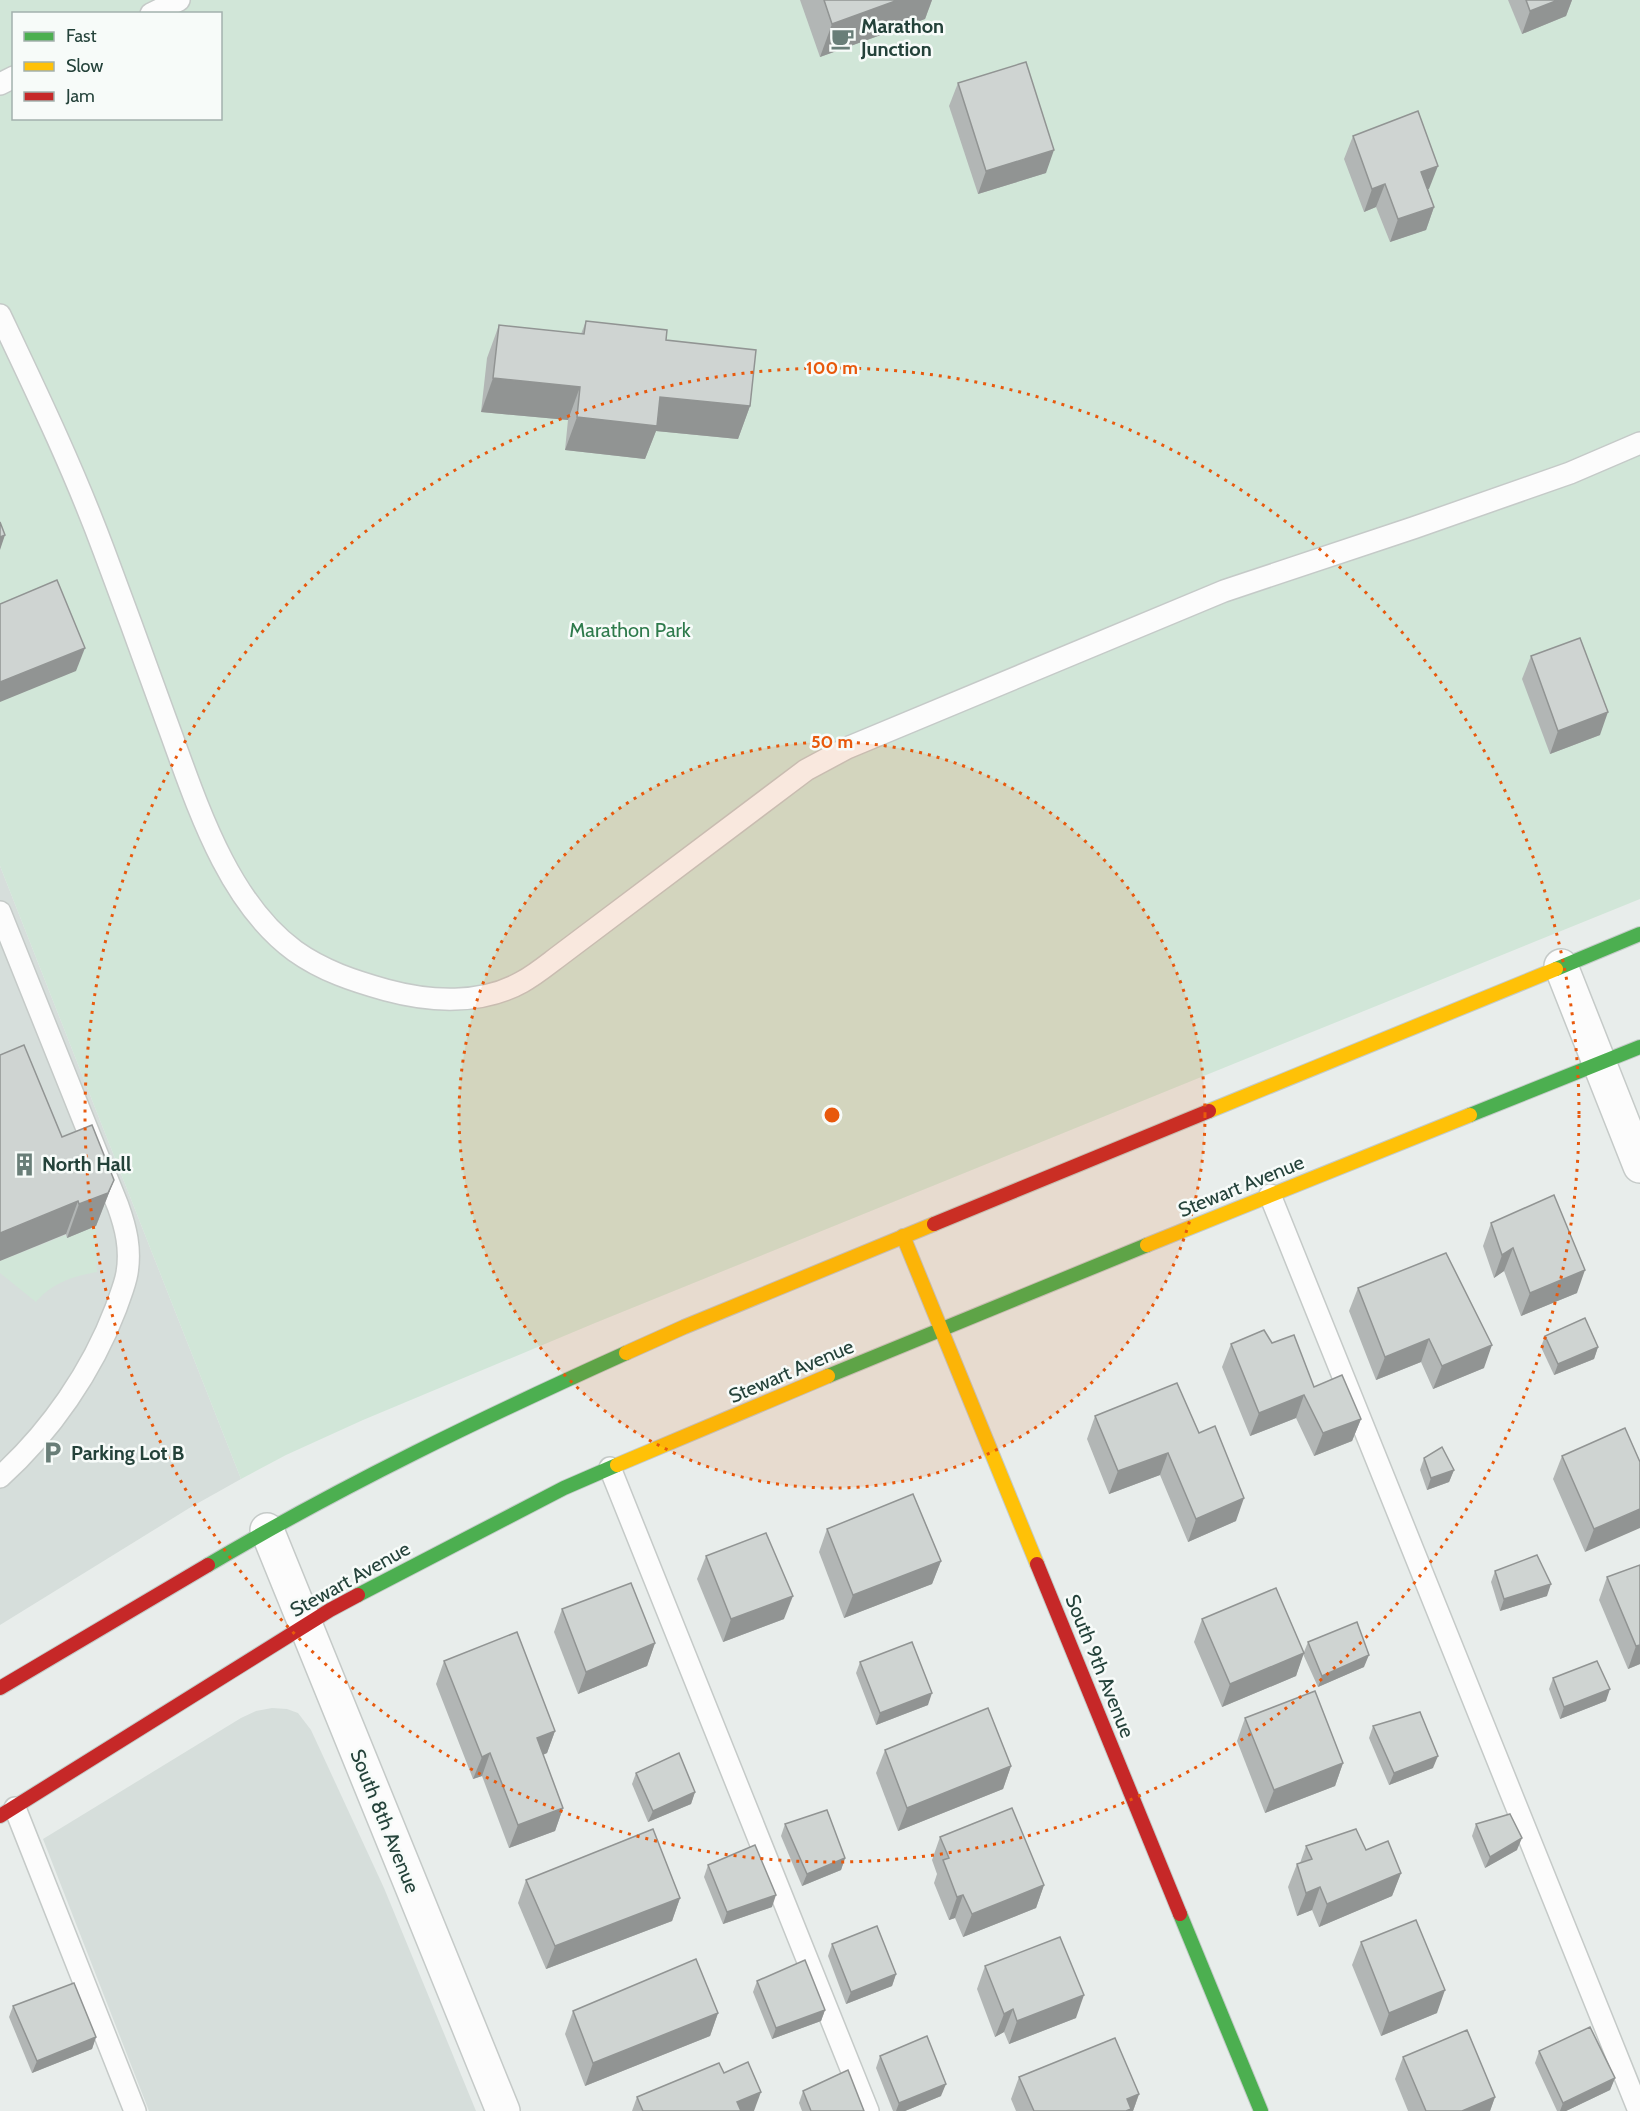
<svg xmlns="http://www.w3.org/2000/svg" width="1640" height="2111" font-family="Cabin,sans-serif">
<rect width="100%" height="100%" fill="#e8edeb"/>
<g fill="#d6dedb">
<path d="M 0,866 L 241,1479 L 191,1507 L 0,1625 Z"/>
<path d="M 272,1708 L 287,1709 L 298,1713 L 311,1730 L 384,1888 L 476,2111 L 149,2111 L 43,1839 L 241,1718 L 256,1711 Z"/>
</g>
<g fill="#d1e6d8" fill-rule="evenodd">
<path d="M 0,0 L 1640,0 L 1640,899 L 595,1323 L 363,1420 L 286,1455 L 241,1479 L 0,866 ZM 14,14 L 220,14 L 220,118 L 14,118 Z"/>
<path d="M 96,1226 L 97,1272 C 73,1276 52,1283 36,1302 L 0,1273 L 0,1261 L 66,1235 L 67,1237 Z"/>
</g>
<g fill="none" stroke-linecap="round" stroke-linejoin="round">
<defs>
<g id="lane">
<path d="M 151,14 L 179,0"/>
<path d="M 0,84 L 14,77"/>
<path d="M 0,315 C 37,393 74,470 104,551 C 125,607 146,664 166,720 C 195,798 225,900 295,951 C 323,971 354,981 386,990 C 430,1002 481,1005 522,982 C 535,975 547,965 559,956 L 806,770 L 847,748 L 1224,591 L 1413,528 L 1570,473 L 1640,443"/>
<path d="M 0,912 L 118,1206 C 126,1228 131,1249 127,1273 C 125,1285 120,1296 116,1308 C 92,1371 51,1431 0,1477"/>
<path d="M 1270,1195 L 1639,2111"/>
<path d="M 610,1468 L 868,2111"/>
<path d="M 15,1808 L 135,2111"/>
</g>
<g id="street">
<path d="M 1561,966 L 1640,1166"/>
<path d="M 267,1530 L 503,2111"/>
</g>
<g id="fast">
<path d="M 1556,969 L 1640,934"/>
<path d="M 1470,1115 L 1640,1047"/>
<path d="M 828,1376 L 1147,1245"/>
<path d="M 208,1565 C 343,1485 484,1417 626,1353"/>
<path d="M 358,1595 L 564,1488 L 617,1465"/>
<path d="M 1180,1914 L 1261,2111"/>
</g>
<g id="slow">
<path d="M 1209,1111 L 1556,969"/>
<path d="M 903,1236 L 1037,1564"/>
<path d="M 1147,1245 L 1470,1115"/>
<path d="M 626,1353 L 684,1327 L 934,1224"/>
<path d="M 617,1465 L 828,1376"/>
</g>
<g id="jam">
<path d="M 934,1224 L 1209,1111"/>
<path d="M 1037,1564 L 1180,1914"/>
<path d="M 0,1688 L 208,1565"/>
<path d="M 0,1816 L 330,1610 L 358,1595"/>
</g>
</defs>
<use href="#lane" stroke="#c5cac8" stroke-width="24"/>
<use href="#street" stroke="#c5cac8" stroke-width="36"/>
<use href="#fast" stroke="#c3cbc8" stroke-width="16"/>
<use href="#slow" stroke="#c3cbc8" stroke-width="16"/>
<use href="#jam" stroke="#c3cbc8" stroke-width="16"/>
<use href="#lane" stroke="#fcfcfc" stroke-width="21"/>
<use href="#street" stroke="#fcfcfc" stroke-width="33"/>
<use href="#fast" stroke="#4caf50" stroke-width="14"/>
<use href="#slow" stroke="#ffc107" stroke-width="14"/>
<use href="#jam" stroke="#c62828" stroke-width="14"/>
</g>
<g fill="#b2b6b5">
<path d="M 800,0 L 932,0 L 925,19 L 820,57 Z"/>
<path d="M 1508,0 L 1572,0 L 1566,16 L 1522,34 Z"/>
<path d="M 958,83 L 1046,173 L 978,194 L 949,106 Z"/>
<path d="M 1353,136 L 1429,189 L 1428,189 L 1434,207 L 1426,230 L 1390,242 L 1376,207 L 1364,212 L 1344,159 Z"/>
<path d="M 586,321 L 666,340 L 750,406 L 738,439 L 656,431 L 645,459 L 565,450 L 568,420 L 481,412 L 487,358 L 499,325 L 581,334 Z"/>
<path d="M 1531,656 L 1600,735 L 1550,754 L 1522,679 Z"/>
<path d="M 62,1137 L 114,1180 L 96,1226 L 67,1238 L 66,1234 Z"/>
<path d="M 1491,1223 L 1577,1293 L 1521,1316 L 1504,1271 L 1494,1278 L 1483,1246 Z"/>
<path d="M 1358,1288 L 1484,1368 L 1433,1389 L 1421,1362 L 1376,1380 L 1349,1311 Z"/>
<path d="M 1545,1336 L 1598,1347 L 1594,1359 L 1554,1375 L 1541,1347 Z"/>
<path d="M 1272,1343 L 1314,1387 L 1361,1419 L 1352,1441 L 1314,1456 L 1296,1418 L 1250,1436 L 1222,1367 L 1231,1344 Z"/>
<path d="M 1177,1383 L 1236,1521 L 1188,1542 L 1160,1475 L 1109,1494 L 1087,1439 L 1095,1416 Z"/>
<path d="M 1562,1456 L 1640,1462 L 1585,1552 L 1553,1479 Z"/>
<path d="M 1424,1458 L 1454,1470 L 1449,1482 L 1427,1490 L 1420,1470 Z"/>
<path d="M 827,1529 L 941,1561 L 932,1584 L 844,1618 L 819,1552 Z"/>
<path d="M 706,1556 L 784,1619 L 723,1642 L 697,1579 Z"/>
<path d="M 1640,1565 L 1640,1664 L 1628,1669 L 1599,1600 L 1607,1577 Z"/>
<path d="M 1495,1571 L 1547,1596 L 1500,1611 L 1491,1582 Z"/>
<path d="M 562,1609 L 655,1643 L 647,1666 L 578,1694 L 554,1632 Z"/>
<path d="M 1202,1619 L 1304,1652 L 1308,1642 L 1364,1667 L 1318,1687 L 1303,1654 L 1296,1676 L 1222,1707 L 1194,1642 Z"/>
<path d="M 444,1661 L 555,1731 L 547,1753 L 543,1755 L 563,1808 L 555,1831 L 509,1848 L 482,1776 L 473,1779 L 436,1684 Z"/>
<path d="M 860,1662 L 928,1705 L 876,1725 L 856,1673 Z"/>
<path d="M 1553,1678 L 1606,1701 L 1560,1719 L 1549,1689 Z"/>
<path d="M 1245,1718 L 1343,1763 L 1335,1786 L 1265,1813 L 1237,1741 Z"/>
<path d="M 1373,1726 L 1433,1768 L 1389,1785 L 1369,1738 Z"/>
<path d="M 885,1750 L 1011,1766 L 1003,1789 L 898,1831 L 876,1773 Z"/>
<path d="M 636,1773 L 695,1792 L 691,1804 L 648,1822 L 632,1784 Z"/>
<path d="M 785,1824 L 845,1858 L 841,1870 L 802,1886 L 781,1836 Z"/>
<path d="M 1476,1824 L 1517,1850 L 1485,1868 L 1472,1836 Z"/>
<path d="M 940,1837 L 1044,1885 L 1036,1908 L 963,1937 L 955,1918 L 949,1920 L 934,1883 L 937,1874 L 932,1860 Z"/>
<path d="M 1306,1846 L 1366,1850 L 1401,1873 L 1392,1896 L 1319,1927 L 1312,1910 L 1297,1916 L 1288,1887 L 1297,1864 L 1300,1863 Z"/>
<path d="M 708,1865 L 772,1907 L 723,1924 L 704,1877 Z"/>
<path d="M 526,1880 L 680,1898 L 672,1921 L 546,1969 L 518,1903 Z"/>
<path d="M 1361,1942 L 1437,2013 L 1381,2036 L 1352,1965 Z"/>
<path d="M 832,1944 L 896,1974 L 892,1986 L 846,2004 L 828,1956 Z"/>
<path d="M 985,1966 L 1076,2018 L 1009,2044 L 1004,2032 L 995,2037 L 977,1989 Z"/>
<path d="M 757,1981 L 825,2010 L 821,2021 L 772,2039 L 753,1992 Z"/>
<path d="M 13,2006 L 96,2037 L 92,2049 L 32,2073 L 9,2017 Z"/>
<path d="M 573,2011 L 718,2013 L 710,2036 L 585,2086 L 565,2034 Z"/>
<path d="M 1539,2051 L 1615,2078 L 1610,2090 L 1566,2111 L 1557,2111 L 1535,2063 Z"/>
<path d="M 880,2056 L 941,2096 L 905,2111 L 893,2111 L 876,2068 Z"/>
<path d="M 1403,2057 L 1495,2097 L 1490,2111 L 1408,2111 L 1395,2079 Z"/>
<path d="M 724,2073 L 754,2111 L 632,2111 L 637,2097 Z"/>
<path d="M 1019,2077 L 1139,2094 L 1133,2111 L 1016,2111 L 1011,2099 Z"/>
<path d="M 803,2091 L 864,2111 L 802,2111 L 799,2103 Z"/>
</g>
<g fill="#919493">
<path d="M 898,0 L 932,0 L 925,19 L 820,57 L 832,24 Z"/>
<path d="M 1558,0 L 1572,0 L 1566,16 L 1522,34 L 1530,11 Z"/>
<path d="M 1054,150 L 1046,173 L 978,194 L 986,171 Z"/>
<path d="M 1438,166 L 1429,189 L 1413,194 L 1421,172 Z"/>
<path d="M 1385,184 L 1376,207 L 1364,212 L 1372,189 Z"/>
<path d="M 1434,207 L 1426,230 L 1390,242 L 1398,219 Z"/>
<path d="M 493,378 L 580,387 L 568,420 L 481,412 Z"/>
<path d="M 660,397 L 750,406 L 738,439 L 656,431 L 645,459 L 565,450 L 577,417 Z"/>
<path d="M 5,535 L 0,550 L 0,537 Z"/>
<path d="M 85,648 L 76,671 L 0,702 L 0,682 Z"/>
<path d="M 1608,712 L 1600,735 L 1550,754 L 1558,731 Z"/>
<path d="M 114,1180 L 96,1226 L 67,1238 L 79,1204 Z"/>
<path d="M 78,1201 L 66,1234 L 0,1261 L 0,1233 Z"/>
<path d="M 1513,1248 L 1504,1271 L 1494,1278 L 1502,1255 Z"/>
<path d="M 1585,1270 L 1577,1293 L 1521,1316 L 1530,1293 Z"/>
<path d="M 1429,1339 L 1421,1362 L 1376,1380 L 1385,1357 Z"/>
<path d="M 1492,1345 L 1484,1368 L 1433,1389 L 1442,1366 Z"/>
<path d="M 1598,1347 L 1594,1359 L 1554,1375 L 1558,1364 Z"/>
<path d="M 1304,1395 L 1296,1418 L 1250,1436 L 1259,1413 Z"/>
<path d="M 1361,1419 L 1352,1441 L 1314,1456 L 1323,1433 Z"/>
<path d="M 1168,1453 L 1160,1475 L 1109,1494 L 1118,1471 Z"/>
<path d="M 1454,1470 L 1449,1482 L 1427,1490 L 1431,1478 Z"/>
<path d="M 1244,1498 L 1236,1521 L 1188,1542 L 1196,1519 Z"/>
<path d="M 1640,1509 L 1640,1528 L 1585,1552 L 1594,1529 Z"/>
<path d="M 941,1561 L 932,1584 L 844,1618 L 853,1595 Z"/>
<path d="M 1551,1584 L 1547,1596 L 1500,1611 L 1504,1599 Z"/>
<path d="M 793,1596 L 784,1619 L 723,1642 L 731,1619 Z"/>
<path d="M 655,1643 L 647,1666 L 578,1694 L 586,1672 Z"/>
<path d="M 1640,1645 L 1640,1664 L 1628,1669 L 1636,1646 Z"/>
<path d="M 1304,1653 L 1296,1676 L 1222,1707 L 1230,1684 Z"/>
<path d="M 1369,1655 L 1364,1667 L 1318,1687 L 1322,1676 Z"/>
<path d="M 1610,1689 L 1606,1701 L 1560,1719 L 1564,1707 Z"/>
<path d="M 932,1693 L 928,1705 L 876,1725 L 880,1713 Z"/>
<path d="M 555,1731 L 547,1753 L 528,1761 L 537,1738 Z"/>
<path d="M 490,1753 L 482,1776 L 473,1779 L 482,1757 Z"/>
<path d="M 1438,1756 L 1433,1768 L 1389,1785 L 1394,1773 Z"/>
<path d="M 1343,1763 L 1335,1786 L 1265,1813 L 1274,1790 Z"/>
<path d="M 1011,1766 L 1003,1789 L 898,1831 L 907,1808 Z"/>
<path d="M 695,1792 L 691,1804 L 648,1822 L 653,1811 Z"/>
<path d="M 563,1808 L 555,1831 L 509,1848 L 518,1825 Z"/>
<path d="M 1522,1838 L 1517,1850 L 1485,1868 L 1490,1857 Z"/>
<path d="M 845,1858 L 841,1870 L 802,1886 L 807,1874 Z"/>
<path d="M 1401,1873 L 1392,1896 L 1319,1927 L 1327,1904 Z"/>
<path d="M 1044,1885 L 1036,1908 L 963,1937 L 972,1914 Z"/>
<path d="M 1320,1887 L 1312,1910 L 1297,1916 L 1306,1893 Z"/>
<path d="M 776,1895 L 772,1907 L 723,1924 L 727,1912 Z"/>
<path d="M 963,1895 L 955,1918 L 949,1920 L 957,1897 Z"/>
<path d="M 680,1898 L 672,1921 L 546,1969 L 555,1946 Z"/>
<path d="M 896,1974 L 892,1986 L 846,2004 L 851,1992 Z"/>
<path d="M 1445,1990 L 1437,2013 L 1381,2036 L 1389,2013 Z"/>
<path d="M 1084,1995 L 1076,2018 L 1009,2044 L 1017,2021 Z"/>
<path d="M 1013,2009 L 1004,2032 L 995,2037 L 1004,2014 Z"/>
<path d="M 825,2010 L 821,2021 L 772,2039 L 776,2028 Z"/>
<path d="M 718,2013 L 710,2036 L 585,2086 L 593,2063 Z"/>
<path d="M 96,2037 L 92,2049 L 32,2073 L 37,2061 Z"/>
<path d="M 1615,2078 L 1610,2090 L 1566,2111 L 1560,2111 L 1563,2103 Z"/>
<path d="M 946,2084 L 941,2096 L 905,2111 L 896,2111 L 899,2103 Z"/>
<path d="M 761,2092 L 754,2111 L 734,2111 L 737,2102 Z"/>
<path d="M 1139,2094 L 1133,2111 L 1123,2111 L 1127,2099 Z"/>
<path d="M 1495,2097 L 1490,2111 L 1462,2111 Z"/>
</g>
<g fill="#cfd4d2" stroke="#919493" stroke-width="1.5">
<path d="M 824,0 L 898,0 L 832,24 Z"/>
<path d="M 1526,0 L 1558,0 L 1530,11 Z"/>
<path d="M 1026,62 L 1054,150 L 986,171 L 958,83 Z"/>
<path d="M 1418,111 L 1438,166 L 1421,172 L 1434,207 L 1398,219 L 1385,184 L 1372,189 L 1353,136 Z"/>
<path d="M 586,321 L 667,330 L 666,340 L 756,350 L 750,406 L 660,397 L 657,426 L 577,417 L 580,387 L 493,378 L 499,325 L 584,334 Z"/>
<path d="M 0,522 L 5,535 L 0,537 Z"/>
<path d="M 57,580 L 85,648 L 0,682 L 0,604 Z"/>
<path d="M 1580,638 L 1608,712 L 1558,731 L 1531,656 Z"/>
<path d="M 24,1045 L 62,1137 L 92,1125 L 114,1180 L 108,1193 L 79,1204 L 78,1201 L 0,1233 L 0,1055 Z"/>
<path d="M 1554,1195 L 1585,1270 L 1530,1293 L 1513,1248 L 1502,1255 L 1491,1223 Z"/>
<path d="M 1446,1253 L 1492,1345 L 1442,1366 L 1429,1339 L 1385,1357 L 1358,1288 Z"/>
<path d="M 1585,1318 L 1598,1347 L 1558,1364 L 1545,1336 Z"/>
<path d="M 1264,1330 L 1272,1343 L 1294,1335 L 1314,1387 L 1342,1375 L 1361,1419 L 1323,1433 L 1304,1395 L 1259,1413 L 1231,1344 Z"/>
<path d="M 1177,1383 L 1199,1433 L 1215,1426 L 1244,1498 L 1196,1519 L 1168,1453 L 1118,1471 L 1095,1416 Z"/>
<path d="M 1625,1428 L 1640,1462 L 1640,1509 L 1594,1529 L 1562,1456 Z"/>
<path d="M 1442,1447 L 1454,1470 L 1431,1478 L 1424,1458 Z"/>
<path d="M 913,1494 L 941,1561 L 853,1595 L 827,1529 Z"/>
<path d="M 766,1533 L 793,1596 L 731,1619 L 706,1556 Z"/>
<path d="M 1537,1555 L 1551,1584 L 1504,1599 L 1495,1571 Z"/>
<path d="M 1640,1565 L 1640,1645 L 1636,1646 L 1607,1577 Z"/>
<path d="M 631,1583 L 655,1643 L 586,1672 L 562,1609 Z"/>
<path d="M 1276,1588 L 1304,1653 L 1230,1684 L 1202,1619 Z"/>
<path d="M 1357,1622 L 1369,1655 L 1322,1676 L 1308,1642 Z"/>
<path d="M 517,1632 L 555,1731 L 537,1738 L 563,1808 L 518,1825 L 490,1753 L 482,1757 L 444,1661 Z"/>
<path d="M 912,1642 L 932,1693 L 880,1713 L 860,1662 Z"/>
<path d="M 1597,1661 L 1610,1689 L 1564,1707 L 1553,1678 Z"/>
<path d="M 1315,1691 L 1343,1763 L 1274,1790 L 1245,1718 Z"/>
<path d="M 988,1708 L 1011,1766 L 907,1808 L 885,1750 Z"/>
<path d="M 1420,1712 L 1438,1756 L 1394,1773 L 1373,1726 Z"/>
<path d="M 679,1753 L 695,1792 L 653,1811 L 636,1773 Z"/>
<path d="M 1012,1808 L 1044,1885 L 972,1914 L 963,1895 L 957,1897 L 943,1860 L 949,1858 L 940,1837 Z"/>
<path d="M 827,1810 L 845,1858 L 807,1874 L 785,1824 Z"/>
<path d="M 1510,1814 L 1522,1838 L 1490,1857 L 1476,1824 Z"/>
<path d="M 653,1829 L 680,1898 L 555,1946 L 526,1880 Z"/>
<path d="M 1356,1829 L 1366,1850 L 1388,1841 L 1401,1873 L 1327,1904 L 1320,1887 L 1306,1893 L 1297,1864 L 1312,1859 L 1306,1846 Z"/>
<path d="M 755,1845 L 776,1895 L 727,1912 L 708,1865 Z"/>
<path d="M 1416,1920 L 1445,1990 L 1389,2013 L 1361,1942 Z"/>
<path d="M 877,1926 L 896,1974 L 851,1992 L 832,1944 Z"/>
<path d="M 1060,1937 L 1084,1995 L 1017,2021 L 1013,2009 L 1004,2014 L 985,1966 Z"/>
<path d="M 696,1959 L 718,2013 L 593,2063 L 573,2011 Z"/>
<path d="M 805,1960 L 825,2010 L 776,2028 L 757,1981 Z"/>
<path d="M 74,1983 L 96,2037 L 37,2061 L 13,2006 Z"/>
<path d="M 1590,2027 L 1615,2078 L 1563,2103 L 1539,2051 Z"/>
<path d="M 1467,2030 L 1495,2097 L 1462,2111 L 1426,2111 L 1403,2057 Z"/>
<path d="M 927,2036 L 946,2084 L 899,2103 L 880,2056 Z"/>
<path d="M 1115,2038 L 1139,2094 L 1127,2099 L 1131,2109 L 1126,2111 L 1034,2111 L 1019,2077 Z"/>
<path d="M 748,2062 L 761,2092 L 737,2102 L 741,2111 L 643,2111 L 637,2097 L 719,2063 L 724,2073 Z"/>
<path d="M 848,2070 L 864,2111 L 811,2111 L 803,2091 Z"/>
</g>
<circle cx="832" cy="1115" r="373" fill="#e8590c" fill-opacity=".12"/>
<g fill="none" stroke="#e8590c" stroke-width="3" stroke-dasharray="3 6">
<circle cx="832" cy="1115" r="373"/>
<circle cx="832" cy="1115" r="747"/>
</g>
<defs>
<symbol id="cafe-bare" viewBox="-9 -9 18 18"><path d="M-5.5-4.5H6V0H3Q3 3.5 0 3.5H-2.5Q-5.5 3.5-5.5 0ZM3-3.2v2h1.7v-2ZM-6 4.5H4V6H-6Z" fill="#697e78" stroke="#f7fbf9" stroke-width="2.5" paint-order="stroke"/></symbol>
<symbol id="building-bare" viewBox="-9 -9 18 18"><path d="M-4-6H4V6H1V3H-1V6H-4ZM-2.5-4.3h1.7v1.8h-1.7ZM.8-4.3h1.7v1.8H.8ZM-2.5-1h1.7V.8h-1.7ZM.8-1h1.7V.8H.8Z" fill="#697e78" stroke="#f7fbf9" stroke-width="2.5" paint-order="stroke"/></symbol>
<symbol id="parking-bare" viewBox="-9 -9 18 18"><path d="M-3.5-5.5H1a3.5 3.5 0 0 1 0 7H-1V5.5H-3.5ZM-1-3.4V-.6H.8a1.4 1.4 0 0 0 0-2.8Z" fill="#697e78" stroke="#f7fbf9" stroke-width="2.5" paint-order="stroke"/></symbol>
</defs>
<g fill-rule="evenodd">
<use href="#cafe-bare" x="826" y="22" width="33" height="33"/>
<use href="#building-bare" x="8" y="1148" width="33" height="33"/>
<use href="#parking-bare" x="36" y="1436" width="33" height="33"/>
</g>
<g text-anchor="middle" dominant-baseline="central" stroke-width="5" stroke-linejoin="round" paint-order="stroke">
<g font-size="20" font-weight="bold" fill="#24423a" stroke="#f7fbf9" text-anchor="start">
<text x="861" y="26">Marathon<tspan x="861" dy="23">Junction</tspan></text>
<text x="42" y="1164">North Hall</text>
<text x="71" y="1453">Parking Lot B</text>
</g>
<g font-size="20" fill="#2d7a4b" stroke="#f7fbf9">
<text x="630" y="630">Marathon Park</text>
</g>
<g font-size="20" fill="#24423a" stroke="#f7fbf9">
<text transform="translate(1241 1186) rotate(-22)">Stewart Avenue</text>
<text transform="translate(791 1371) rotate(-23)">Stewart Avenue</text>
<text transform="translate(350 1579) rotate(-29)">Stewart Avenue</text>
<text transform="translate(1100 1666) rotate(68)">South 9th Avenue</text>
<text transform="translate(385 1821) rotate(68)">South 8th Avenue</text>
</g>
</g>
<circle cx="832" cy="1115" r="9" fill="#e8590c" stroke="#f7fbf9" stroke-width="3"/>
<g font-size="18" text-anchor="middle" font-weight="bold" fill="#e8590c" stroke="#f7fbf9" stroke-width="5" stroke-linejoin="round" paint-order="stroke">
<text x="832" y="374">100 m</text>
<text x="832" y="748">50 m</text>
</g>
<rect x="12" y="12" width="210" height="108" fill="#f7fbf9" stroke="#a3b1ad" stroke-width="1.5"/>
<rect x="24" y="32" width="30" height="9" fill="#4caf50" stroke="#a3b1ad" stroke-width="1.5"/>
<text x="66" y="42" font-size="18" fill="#24423a">Fast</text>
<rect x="24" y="62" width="30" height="9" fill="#ffc107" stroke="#a3b1ad" stroke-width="1.5"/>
<text x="66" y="72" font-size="18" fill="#24423a">Slow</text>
<rect x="24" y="92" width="30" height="9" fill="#c62828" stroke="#a3b1ad" stroke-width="1.5"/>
<text x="66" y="102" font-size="18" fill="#24423a">Jam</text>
</svg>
